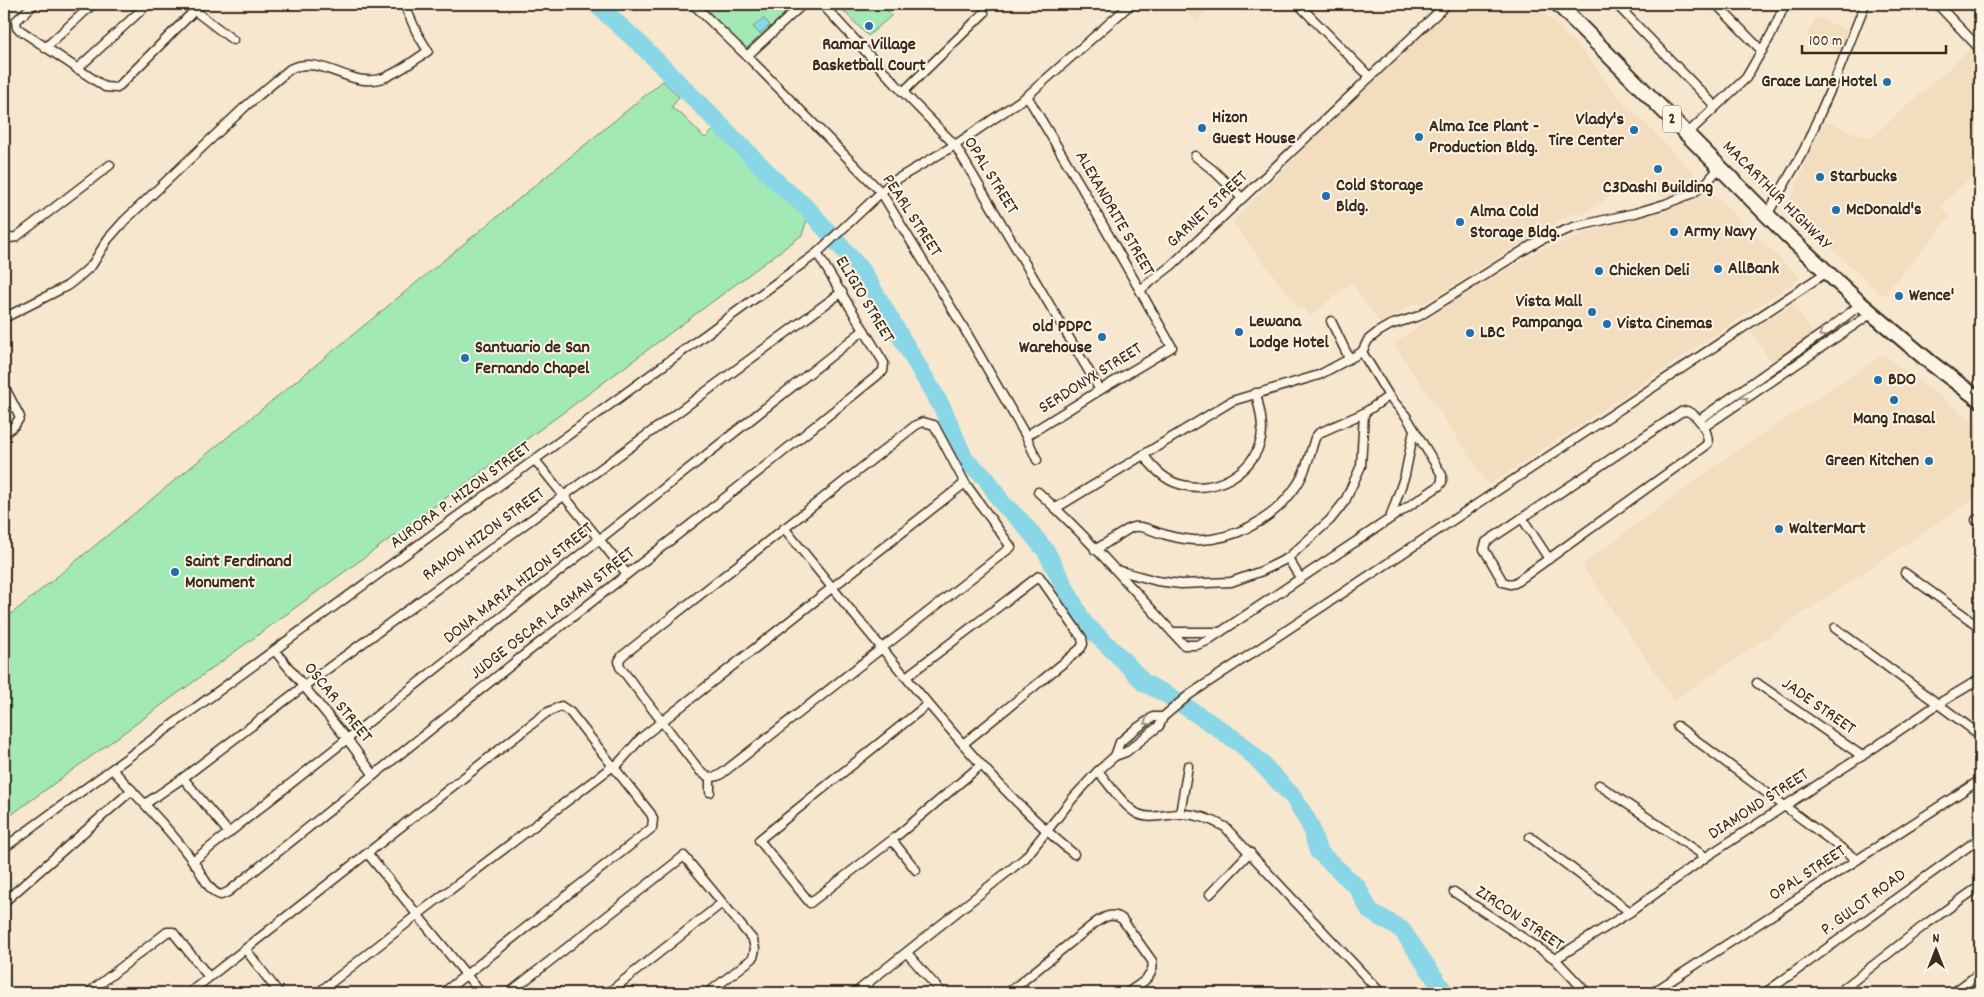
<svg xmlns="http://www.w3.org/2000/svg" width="1984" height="997" font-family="Dekko,sans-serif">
<rect width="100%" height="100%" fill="#f6e7ce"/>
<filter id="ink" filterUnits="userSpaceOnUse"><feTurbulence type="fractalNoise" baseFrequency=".02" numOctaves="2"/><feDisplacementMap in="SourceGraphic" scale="10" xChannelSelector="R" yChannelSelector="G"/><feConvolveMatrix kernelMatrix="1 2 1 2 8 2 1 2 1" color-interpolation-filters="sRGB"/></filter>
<g filter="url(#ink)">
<g fill="#f2ddbe">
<path d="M 1180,4 L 1214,4 L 1196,21 Z"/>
<path d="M 1452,4 L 1535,4 L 1585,54 L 1613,91 L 1700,180 L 1689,191 L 1676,196 L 1662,196 L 1631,183 L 1581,215 L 1573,213 L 1498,257 L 1422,305 L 1414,303 L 1380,324 L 1351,282 L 1311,316 L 1303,307 L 1300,309 L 1232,222 L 1368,84 Z"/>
<path d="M 1816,17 L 1848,31 L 1840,51 L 1807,36 Z"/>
<path d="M 1974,46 L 1980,53 L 1980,169 L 1940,206 L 1950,217 L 1883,296 L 1787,207 L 1825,121 L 1870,139 Z"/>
<path d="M 1708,189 L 1800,278 L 1489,485 L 1394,344 L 1451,303 L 1536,252 Z"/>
<path d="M 1793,304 L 1814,335 L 1772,363 L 1751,331 Z"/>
<path d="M 1883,355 L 1980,426 L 1980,494 L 1674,700 L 1582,565 L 1726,458 Z"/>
</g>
<g fill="#a2e9b6" stroke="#6e8a6a">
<path d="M 701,4 L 795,4 L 745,50 Z"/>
<path d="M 837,4 L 881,4 L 892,15 L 868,36 Z"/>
<path d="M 663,81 L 679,97 L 671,108 L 681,114 L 705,138 L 714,130 L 809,214 L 802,235 L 568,409 L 4,820 L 4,620 Z"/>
</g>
<path fill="#88d6e6" stroke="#699196" d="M 763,18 L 770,25 L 760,34 L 753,27 Z"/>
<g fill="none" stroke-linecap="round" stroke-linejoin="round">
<path stroke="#88d6e6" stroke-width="18" d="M 596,4 L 641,45 L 780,185 L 808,209 L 863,272 L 943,409 L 965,460 L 986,478 L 1002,503 L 1021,521 L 1046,551 L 1083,622 L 1122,659 L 1144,683 L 1166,694 L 1218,728 L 1241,744 L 1261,763 L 1294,798 L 1310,825 L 1318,851 L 1357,887 L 1370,911 L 1402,930 L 1445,993"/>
<defs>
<g id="street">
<path d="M 34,4 L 16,21 L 17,28 L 105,87 L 117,88 L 201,4"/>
<path d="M 186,4 L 233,40"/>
<path d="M 693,4 L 747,56 L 881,192 L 965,330 L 1026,436 L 1037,460"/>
<path d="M 822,4 L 903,92 L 955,145 L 1100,390"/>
<path d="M 1298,4 L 1370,77"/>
<path d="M 1616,4 L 1715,106"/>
<path d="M 1716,4 L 1762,51"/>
<path d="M 1937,4 L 1980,49"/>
<path d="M 45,48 L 93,4"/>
<path d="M 747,56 L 803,4"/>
<path d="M 77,69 L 148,4"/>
<path d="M 903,92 L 984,13"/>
<path d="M 1687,134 L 1746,78 L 1772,33 L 1785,4"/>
<path d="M 1195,156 L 1213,170 L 1242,198"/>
<path d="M 1767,215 L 1804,150 L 1836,77 L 1865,4"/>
<path d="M 4,239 L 16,237 L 110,165"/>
<path d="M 1140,290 L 1172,265 L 1447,4"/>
<path d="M 4,318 L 67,286 L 81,275 L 92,265 L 108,239 L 124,221 L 246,106 L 290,69 C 323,54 347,87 380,79 C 395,75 415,60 428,51 L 417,33 L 404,4"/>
<path d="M 1331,321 L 1349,358"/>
<path d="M 4,386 L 20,417 L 15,425 L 4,434"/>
<path d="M 1687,411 C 1699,416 1708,430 1708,443 L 1704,447 L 1515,583 L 1510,584 L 1503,582 L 1484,549 L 1486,542 L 1681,412 Z"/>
<path d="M 1699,420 L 1833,326 L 1861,304"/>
<path d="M 923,422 L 934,425 L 965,483 L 1011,547 L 720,775 C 711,779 707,777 700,771 L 620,667 L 619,661 L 622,656 L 916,425 Z"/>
<path d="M 1704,427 L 1872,313"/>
<path d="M 1026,436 L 1100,390 L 1172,347 L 1082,188 L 1027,96"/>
<path d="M 1144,456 C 1153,467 1164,480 1179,484 C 1212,495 1253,474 1261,439 C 1264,424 1259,408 1256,393"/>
<path d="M 535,460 L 627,574"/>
<path d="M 1038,492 C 1090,539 1136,593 1184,645 L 1197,645 L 1207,641 L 1439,486 L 1442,482 L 1442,475 L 1406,416 L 1389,396 L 1362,352"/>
<path d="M 1056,508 L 1232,401 L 1319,375 L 1362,352 L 1368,340 L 1378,332 L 1390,325 L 1419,316 L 1540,240 L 1574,227 L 1635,213 L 1665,204 L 1693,193 L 1707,182 L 1720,167"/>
<path d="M 1390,518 L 1405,475 L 1414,430"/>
<path d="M 1522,518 L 1549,559"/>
<path d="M 1976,520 L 1980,522"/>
<path d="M 784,528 C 824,578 864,627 904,675 C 957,738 1010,802 1074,854"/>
<path d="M 1095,550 L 1130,528 C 1142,524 1151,531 1163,534 C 1172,537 1183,539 1193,540 C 1199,541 1206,539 1212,539 C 1246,534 1278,514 1297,485 C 1306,472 1310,453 1315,438 L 1319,433 L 1364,413 L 1389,396"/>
<path d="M 1288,558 L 1300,578"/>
<path d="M 1117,570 L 1157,581 L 1181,584 L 1231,582 L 1262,571 L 1288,558 L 1330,520 L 1345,501 L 1361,466 L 1364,413"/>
<path d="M 1905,573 L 1980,627"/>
<path d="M 1835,628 L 1980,735"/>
<path d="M 1172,632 L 1219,632"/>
<path d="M 275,651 L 347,739 L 374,775"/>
<path d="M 906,677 L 1039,576 L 1082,638 L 1083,644 L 1081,648 L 1067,660 L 963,744"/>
<path d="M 1757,683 L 1862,756"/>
<path d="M 928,704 L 759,840 L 810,903 L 892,840 L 981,765"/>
<path d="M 1677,726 L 1857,860"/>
<path d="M 1115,756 L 1120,742 L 1133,731 L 1153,717 L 1163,717 L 1189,695 L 1827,272"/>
<path d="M 113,770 C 141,801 173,832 197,867 C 203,876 210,893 221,895 L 228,892 L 520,658 L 768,464 L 883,371 L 884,363 L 817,253"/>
<path d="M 1098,771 C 1108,783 1125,808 1138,814 C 1150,820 1167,814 1181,814 C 1197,814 1211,819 1225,827 L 1381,993"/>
<path d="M 183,778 L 229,833"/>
<path d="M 1599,785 L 1706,857"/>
<path d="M 710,792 L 710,778"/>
<path d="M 145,804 L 183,778 L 304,686 L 842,292"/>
<path d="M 1180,814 L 1188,766"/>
<path d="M 1530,837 L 1630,912"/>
<path d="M 892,840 L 916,870"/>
<path d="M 4,848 L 817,253 L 892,182 L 955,145 L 1027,96 L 1131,4"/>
<path d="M 368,854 L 481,993"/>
<path d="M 193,861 L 864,330"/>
<path d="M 1454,892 L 1555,959 L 1587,993"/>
<path d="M 1210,894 L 1250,852"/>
<path d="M 4,902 L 132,790"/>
<path d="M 246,950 L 279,993"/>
<path d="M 907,953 L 942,993"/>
<path d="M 1555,959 L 1630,912 L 1706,857 L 1862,756 L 1938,704 L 1980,679"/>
<path d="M 91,993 L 92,990 L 167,932 L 173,932 L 176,936 L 209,977"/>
<path d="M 189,993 L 546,713 L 561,706 L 570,712 L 651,814 L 653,819 L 652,828 L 443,993"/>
<path d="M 318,993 L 417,915 L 613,766 L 618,764 L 641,738 L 965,483"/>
<path d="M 509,993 L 684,856 L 753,940 L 755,949 L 753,958 L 708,993"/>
<path d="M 608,993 L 722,903"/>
<path d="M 855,993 L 1025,858 L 1073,798 L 1098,771 L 1115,756 L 1126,752 L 1159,726 L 1163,717"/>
<path d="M 1008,993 L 1095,923 C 1104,917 1112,912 1122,919 L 1152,961 C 1156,977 1138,985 1127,993"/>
<path d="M 1652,993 L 1980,780"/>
<path d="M 1765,993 L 1980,838"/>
<path d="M 1838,993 L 1926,924 L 1980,886"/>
<path d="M 1953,993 L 1980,973"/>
</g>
<path id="highway" d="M 1558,4 L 1787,235 L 1861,304 L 1931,363 L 1980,400"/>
</defs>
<use href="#street" stroke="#3b2a1e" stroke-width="11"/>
<use href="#highway" stroke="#3b2a1e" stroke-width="18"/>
<use href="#street" stroke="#fcf5e5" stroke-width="8"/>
<use href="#highway" stroke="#fcf5e5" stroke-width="14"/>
</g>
<defs><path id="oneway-chevron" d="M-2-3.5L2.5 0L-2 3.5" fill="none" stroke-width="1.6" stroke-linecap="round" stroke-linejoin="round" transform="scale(1.25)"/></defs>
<g stroke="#9c9082">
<use href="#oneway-chevron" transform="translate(1822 334) rotate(145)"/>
<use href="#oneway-chevron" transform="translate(1745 400) rotate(-35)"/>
<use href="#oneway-chevron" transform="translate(1147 722) rotate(147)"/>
</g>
</g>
<g fill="#1f6fb2" stroke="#fcf5e5" stroke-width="2">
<circle cx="869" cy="26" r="5"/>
<circle cx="1887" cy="82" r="5"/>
<circle cx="1202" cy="128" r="5"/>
<circle cx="1634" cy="130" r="5"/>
<circle cx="1419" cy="137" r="5"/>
<circle cx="1658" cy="169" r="5"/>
<circle cx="1820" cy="177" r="5"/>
<circle cx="1326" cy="196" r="5"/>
<circle cx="1836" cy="210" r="5"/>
<circle cx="1460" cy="222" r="5"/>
<circle cx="1674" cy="232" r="5"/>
<circle cx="1718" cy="269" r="5"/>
<circle cx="1599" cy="271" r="5"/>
<circle cx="1899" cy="296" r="5"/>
<circle cx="1592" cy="312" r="5"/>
<circle cx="1607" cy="324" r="5"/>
<circle cx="1239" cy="332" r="5"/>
<circle cx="1470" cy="333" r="5"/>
<circle cx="1102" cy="337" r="5"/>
<circle cx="465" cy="358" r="5"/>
<circle cx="1878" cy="380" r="5"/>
<circle cx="1894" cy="400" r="5"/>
<circle cx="1929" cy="461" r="5"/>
<circle cx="1779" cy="529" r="5"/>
<circle cx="175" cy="572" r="5"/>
</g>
<g text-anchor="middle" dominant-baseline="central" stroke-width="4" stroke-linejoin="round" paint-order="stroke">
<rect fill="#fcf5e5" stroke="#75675a" stroke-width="1" x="1663" y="105.5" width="18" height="27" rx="4"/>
<g font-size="16" font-weight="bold" fill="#3b2a1e">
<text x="1672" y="119">2</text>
</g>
<g font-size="18" font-weight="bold" fill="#3b2a1e" stroke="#fcf5e5" text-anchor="start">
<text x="869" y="45" text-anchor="middle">Ramar Village<tspan x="869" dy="21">Basketball Court</tspan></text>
<text x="1877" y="82" text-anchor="end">Grace Lane Hotel</text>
<text x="1212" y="118">Hizon<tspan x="1212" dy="21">Guest House</tspan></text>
<text x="1624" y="120" text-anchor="end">Vlady's<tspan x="1624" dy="21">Tire Center</tspan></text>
<text x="1429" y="127">Alma Ice Plant -<tspan x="1429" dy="21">Production Bldg.</tspan></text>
<text x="1830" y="177">Starbucks</text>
<text x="1336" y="186">Cold Storage<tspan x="1336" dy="21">Bldg.</tspan></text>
<text x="1658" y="188" text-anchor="middle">C3Dash1 Building</text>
<text x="1846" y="210">McDonald's</text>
<text x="1470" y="212">Alma Cold<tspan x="1470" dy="21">Storage Bldg.</tspan></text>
<text x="1684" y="232">Army Navy</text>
<text x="1728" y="269">AllBank</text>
<text x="1609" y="271">Chicken Deli</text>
<text x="1909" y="296">Wence'</text>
<text x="1582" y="302" text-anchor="end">Vista Mall<tspan x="1582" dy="21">Pampanga</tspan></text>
<text x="1249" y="322">Lewana<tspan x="1249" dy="21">Lodge Hotel</tspan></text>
<text x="1617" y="324">Vista Cinemas</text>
<text x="1092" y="327" text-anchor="end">old PDPC<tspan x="1092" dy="21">Warehouse</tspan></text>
<text x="1480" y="333">LBC</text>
<text x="475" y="348">Santuario de San<tspan x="475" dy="21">Fernando Chapel</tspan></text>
<text x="1888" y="380">BDO</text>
<text x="1894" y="419" text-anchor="middle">Mang Inasal</text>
<text x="1919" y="461" text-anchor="end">Green Kitchen</text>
<text x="1789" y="529">WalterMart</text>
<text x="185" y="562">Saint Ferdinand<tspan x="185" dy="21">Monument</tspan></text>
</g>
<g font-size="18" fill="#3b2a1e" stroke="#fcf5e5">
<text transform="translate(990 176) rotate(58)">OPAL STREET</text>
<text transform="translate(1776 196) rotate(45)">MACARTHUR HIGHWAY</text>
<text transform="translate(1208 210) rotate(-43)">GARNET STREET</text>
<text transform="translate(1114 214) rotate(60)">ALEXANDRITE STREET</text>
<text transform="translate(911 216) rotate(57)">PEARL STREET</text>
<text transform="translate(864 300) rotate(59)">ELIGIO STREET</text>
<text transform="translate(1091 379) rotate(-32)">SERDONYX STREET</text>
<text transform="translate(461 496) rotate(-36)">AURORA P. HIZON STREET</text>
<text transform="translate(484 535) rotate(-36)">RAMON HIZON STREET</text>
<text transform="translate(519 584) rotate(-38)">DONA MARIA HIZON STREET</text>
<text transform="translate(553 614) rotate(-38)">JUDGE OSCAR LAGMAN STREET</text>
<text transform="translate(337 703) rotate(51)">OSCAR STREET</text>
<text transform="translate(1818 707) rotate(35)">JADE STREET</text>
<text transform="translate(1759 805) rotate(-33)">DIAMOND STREET</text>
<text transform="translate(1808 874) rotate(-33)">OPAL STREET</text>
<text transform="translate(1864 903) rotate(-36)">P. GULOT ROAD</text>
<text transform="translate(1519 919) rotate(34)">ZIRCON STREET</text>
</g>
</g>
<rect width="1984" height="997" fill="none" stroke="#fcf5e5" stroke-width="20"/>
<rect x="10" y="10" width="1964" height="977" fill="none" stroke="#3b2a1e" stroke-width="2" filter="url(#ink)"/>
<g transform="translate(1936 950)" stroke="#fcf5e5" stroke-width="4" paint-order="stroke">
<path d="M0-4L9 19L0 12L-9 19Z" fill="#3b2a1e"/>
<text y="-8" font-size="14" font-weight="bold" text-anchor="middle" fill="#3b2a1e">N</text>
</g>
<path d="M1802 45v8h144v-8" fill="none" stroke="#3b2a1e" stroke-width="2.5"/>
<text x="1809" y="45" font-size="15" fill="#3b2a1e" stroke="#fcf5e5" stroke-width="4" paint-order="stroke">100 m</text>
</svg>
